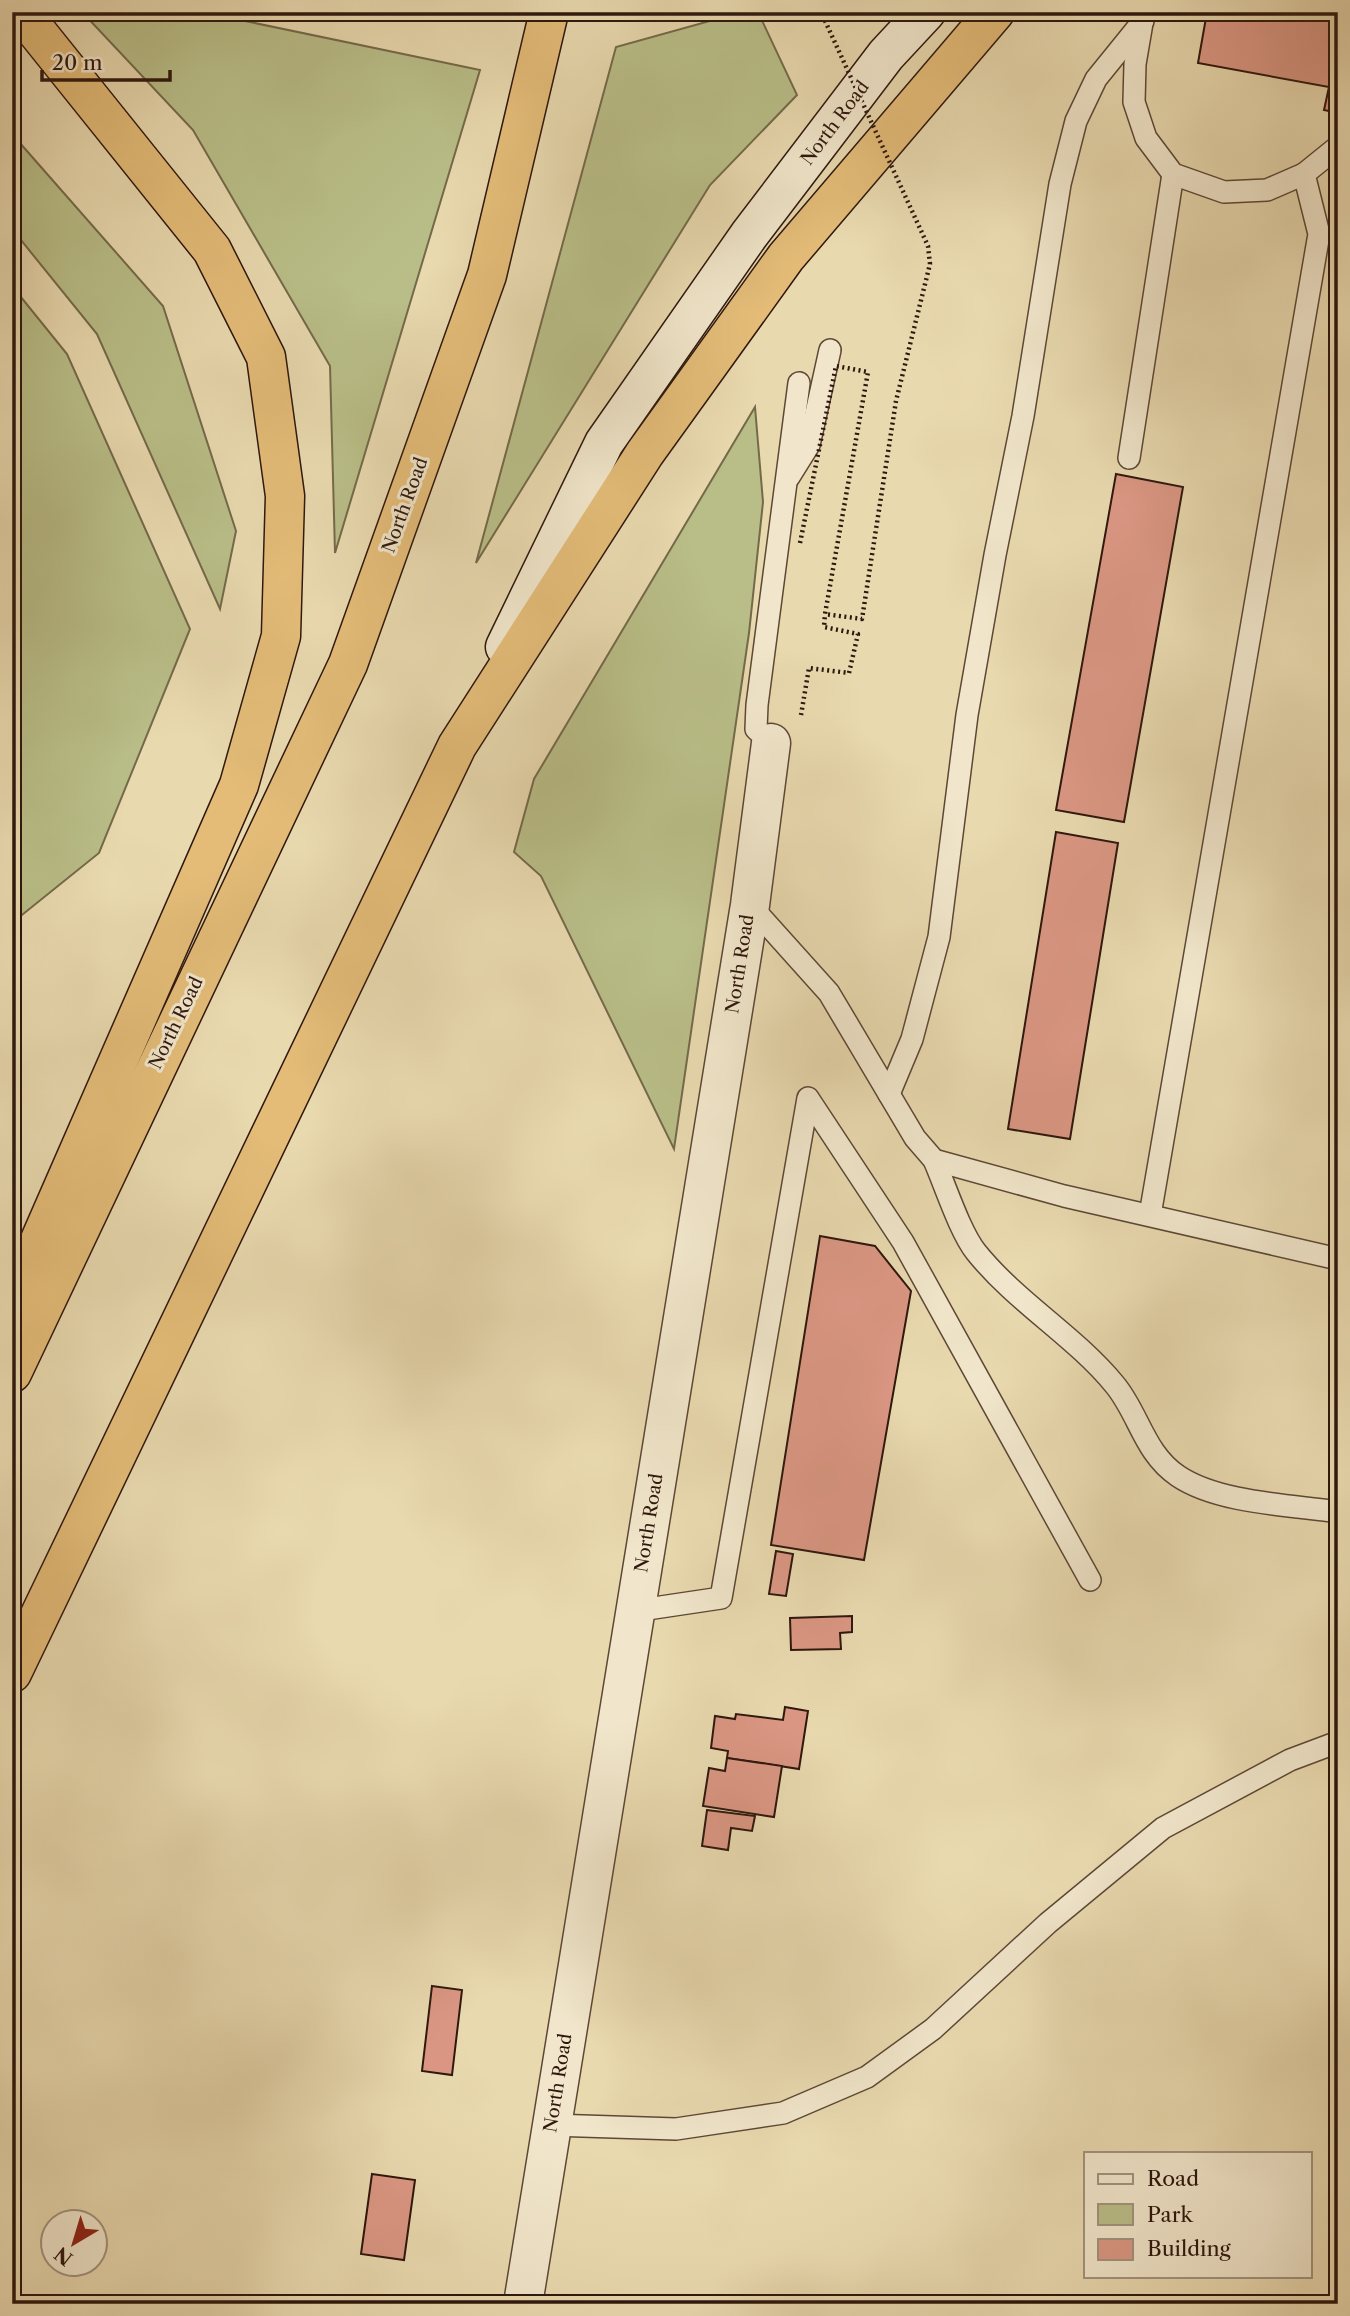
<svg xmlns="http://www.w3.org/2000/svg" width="1350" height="2316" font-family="'Libre Caslon Text',serif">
<rect width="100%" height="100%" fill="#e9d9af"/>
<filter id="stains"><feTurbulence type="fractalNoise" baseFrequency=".00286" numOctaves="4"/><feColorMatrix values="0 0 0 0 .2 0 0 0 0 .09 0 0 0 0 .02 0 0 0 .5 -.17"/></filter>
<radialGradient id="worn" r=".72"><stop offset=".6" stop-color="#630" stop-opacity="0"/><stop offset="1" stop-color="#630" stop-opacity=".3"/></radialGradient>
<g fill="#b9be88" stroke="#746a4b" stroke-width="2">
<path d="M 82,12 L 223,12 L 245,21 L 480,70 L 335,553 L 330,366 L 193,130 Z"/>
<path d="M 742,12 L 758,12 L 797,95 L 710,185 L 476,563 L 616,47 Z"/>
<path d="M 12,134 L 163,306 L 236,531 L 220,609 L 97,334 L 12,229 Z"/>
<path d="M 12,286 L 67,354 L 190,629 L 99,853 L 12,923 Z"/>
<path d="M 755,407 L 763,502 L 749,633 L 674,1149 L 541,876 L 514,852 L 534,779 Z"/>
</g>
<g fill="#db9784" stroke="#2e170e" stroke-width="2">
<path d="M 1207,12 L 1338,12 L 1338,113 L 1324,110 L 1329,87 L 1198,63 Z"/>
<path d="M 1116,474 L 1183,487 L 1124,822 L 1056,810 Z"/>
<path d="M 1056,832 L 1118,843 L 1070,1139 L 1008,1129 Z"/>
<path d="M 820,1236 L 875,1246 L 911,1291 L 864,1560 L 771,1545 Z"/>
<path d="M 776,1551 L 793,1554 L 786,1596 L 769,1594 Z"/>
<path d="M 852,1616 L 852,1632 L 840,1633 L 841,1649 L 791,1650 L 790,1618 Z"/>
<path d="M 785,1707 L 808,1711 L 799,1769 L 727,1758 L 728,1751 L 711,1748 L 715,1716 L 735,1719 L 736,1714 L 783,1720 Z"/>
<path d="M 727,1758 L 782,1766 L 774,1817 L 703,1806 L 709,1768 L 725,1771 Z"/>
<path d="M 707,1810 L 755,1816 L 752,1831 L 731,1828 L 728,1850 L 702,1846 Z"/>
<path d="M 432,1986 L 462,1990 L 452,2075 L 422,2071 Z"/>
<path d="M 372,2174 L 415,2180 L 404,2260 L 361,2254 Z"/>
</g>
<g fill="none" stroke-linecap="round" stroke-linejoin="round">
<defs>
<g id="lane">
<path d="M 1142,23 L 1135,64 L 1134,102 L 1146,138 L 1173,174 L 1224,192 L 1267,190 L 1304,174"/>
<path d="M 1129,458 L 1173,174"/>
<path d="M 789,477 L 809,445 L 830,350"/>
<path d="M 771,743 L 756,729 L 757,705 L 799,383"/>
<path d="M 750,905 L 829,993 L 915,1138 L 934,1160 L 1064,1196 L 1338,1259"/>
<path d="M 889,1094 L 912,1039 L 939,937 L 967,715 L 995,555 L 1023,416 L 1060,184 L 1076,121 L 1096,79 L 1143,21"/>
<path d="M 934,1160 C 945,1185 960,1232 976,1252 C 1017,1303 1075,1336 1115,1385 C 1139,1414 1144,1453 1178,1476 C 1218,1503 1290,1505 1338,1512"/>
<path d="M 1150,1215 L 1319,234 L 1304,174 L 1335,149"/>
<path d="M 634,1611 L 721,1598 L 808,1098 L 903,1242 L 1090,1580"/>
<path d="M 551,2125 L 676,2129 L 783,2113 L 867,2077 L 933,2029 L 1048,1923 L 1163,1828 L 1290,1760 L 1338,1742"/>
</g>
<path id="street" d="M 523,2304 L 750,905 L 771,743"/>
<path id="secondary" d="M 505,647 L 604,443 L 749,235 L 886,55 L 926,12"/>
<g id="highway">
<path d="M 12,1314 L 36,1249 L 239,785 L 281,636 L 285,496 L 266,357 L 212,250 L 21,12"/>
<path d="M 12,1373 L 348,664 L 487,275 L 549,12"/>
<path d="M 12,1673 L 457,746 L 645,453 L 786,257 L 995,12"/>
</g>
</defs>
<use href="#lane" stroke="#5d4836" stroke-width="24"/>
<use href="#street" stroke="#5d4836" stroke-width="41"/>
<use href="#secondary" stroke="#2e170e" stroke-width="41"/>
<use href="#highway" stroke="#2e170e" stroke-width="41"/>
<path stroke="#2e170e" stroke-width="4.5" stroke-dasharray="2 3.5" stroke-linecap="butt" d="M 801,715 L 809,668 L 849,673 L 858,634 L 824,627 L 825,614"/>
<use href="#lane" stroke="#f1e6cb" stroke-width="21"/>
<use href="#street" stroke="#f1e6cb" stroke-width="38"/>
<use href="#secondary" stroke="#f1e6cb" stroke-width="38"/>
<use href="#highway" stroke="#e4bc78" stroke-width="38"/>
<path stroke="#2e170e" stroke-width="4.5" stroke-dasharray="2 3.5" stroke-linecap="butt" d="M 800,543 L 836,366 L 868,372 L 825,614 L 862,619 L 896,401 L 930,264 L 928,246 L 821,12"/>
</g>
<g text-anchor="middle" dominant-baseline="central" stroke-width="6" stroke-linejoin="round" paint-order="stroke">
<g font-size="18" fill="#2e170e" stroke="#f1e6cb">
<text transform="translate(835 123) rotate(-53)">North Road</text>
<text transform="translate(405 505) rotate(-70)">North Road</text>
<text transform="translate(740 964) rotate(-81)">North Road</text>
<text transform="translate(176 1023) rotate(-64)">North Road</text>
<text transform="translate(649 1523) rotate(-81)">North Road</text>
<text transform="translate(558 2083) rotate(-81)">North Road</text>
</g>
</g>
<rect width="1350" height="2316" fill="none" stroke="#e9d9af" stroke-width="42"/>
<rect x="14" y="14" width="1322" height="2288" fill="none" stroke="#2e170e" stroke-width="3.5"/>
<rect x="21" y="21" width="1308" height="2274" fill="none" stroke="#2e170e" stroke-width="2"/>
<rect x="1084" y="2152" width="228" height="126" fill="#f1e6cb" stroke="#a3937f" stroke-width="2"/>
<rect x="1098" y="2174" width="35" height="10" fill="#f1e6cb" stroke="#a3937f" stroke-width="2"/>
<text x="1147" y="2186" font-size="21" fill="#2e170e">Road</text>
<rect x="1098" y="2204" width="35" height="21" fill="#b9be88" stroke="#a3937f" stroke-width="2"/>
<text x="1147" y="2222" font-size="21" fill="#2e170e">Park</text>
<rect x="1098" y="2239" width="35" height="21" fill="#db9784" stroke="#a3937f" stroke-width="2"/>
<text x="1147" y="2256" font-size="21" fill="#2e170e">Building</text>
<g transform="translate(74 2243) rotate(218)"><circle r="33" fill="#f1e6cb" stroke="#a3937f" stroke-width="2"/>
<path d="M0-5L12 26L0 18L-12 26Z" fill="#8f2418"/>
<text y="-10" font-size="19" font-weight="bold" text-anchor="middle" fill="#2e170e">N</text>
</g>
<path d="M42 70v10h128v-10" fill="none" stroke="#2e170e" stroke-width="3.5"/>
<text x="52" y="70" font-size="21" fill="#2e170e" stroke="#f1e6cb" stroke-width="5" paint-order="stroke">20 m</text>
<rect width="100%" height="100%" filter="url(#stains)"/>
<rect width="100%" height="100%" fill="url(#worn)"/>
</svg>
